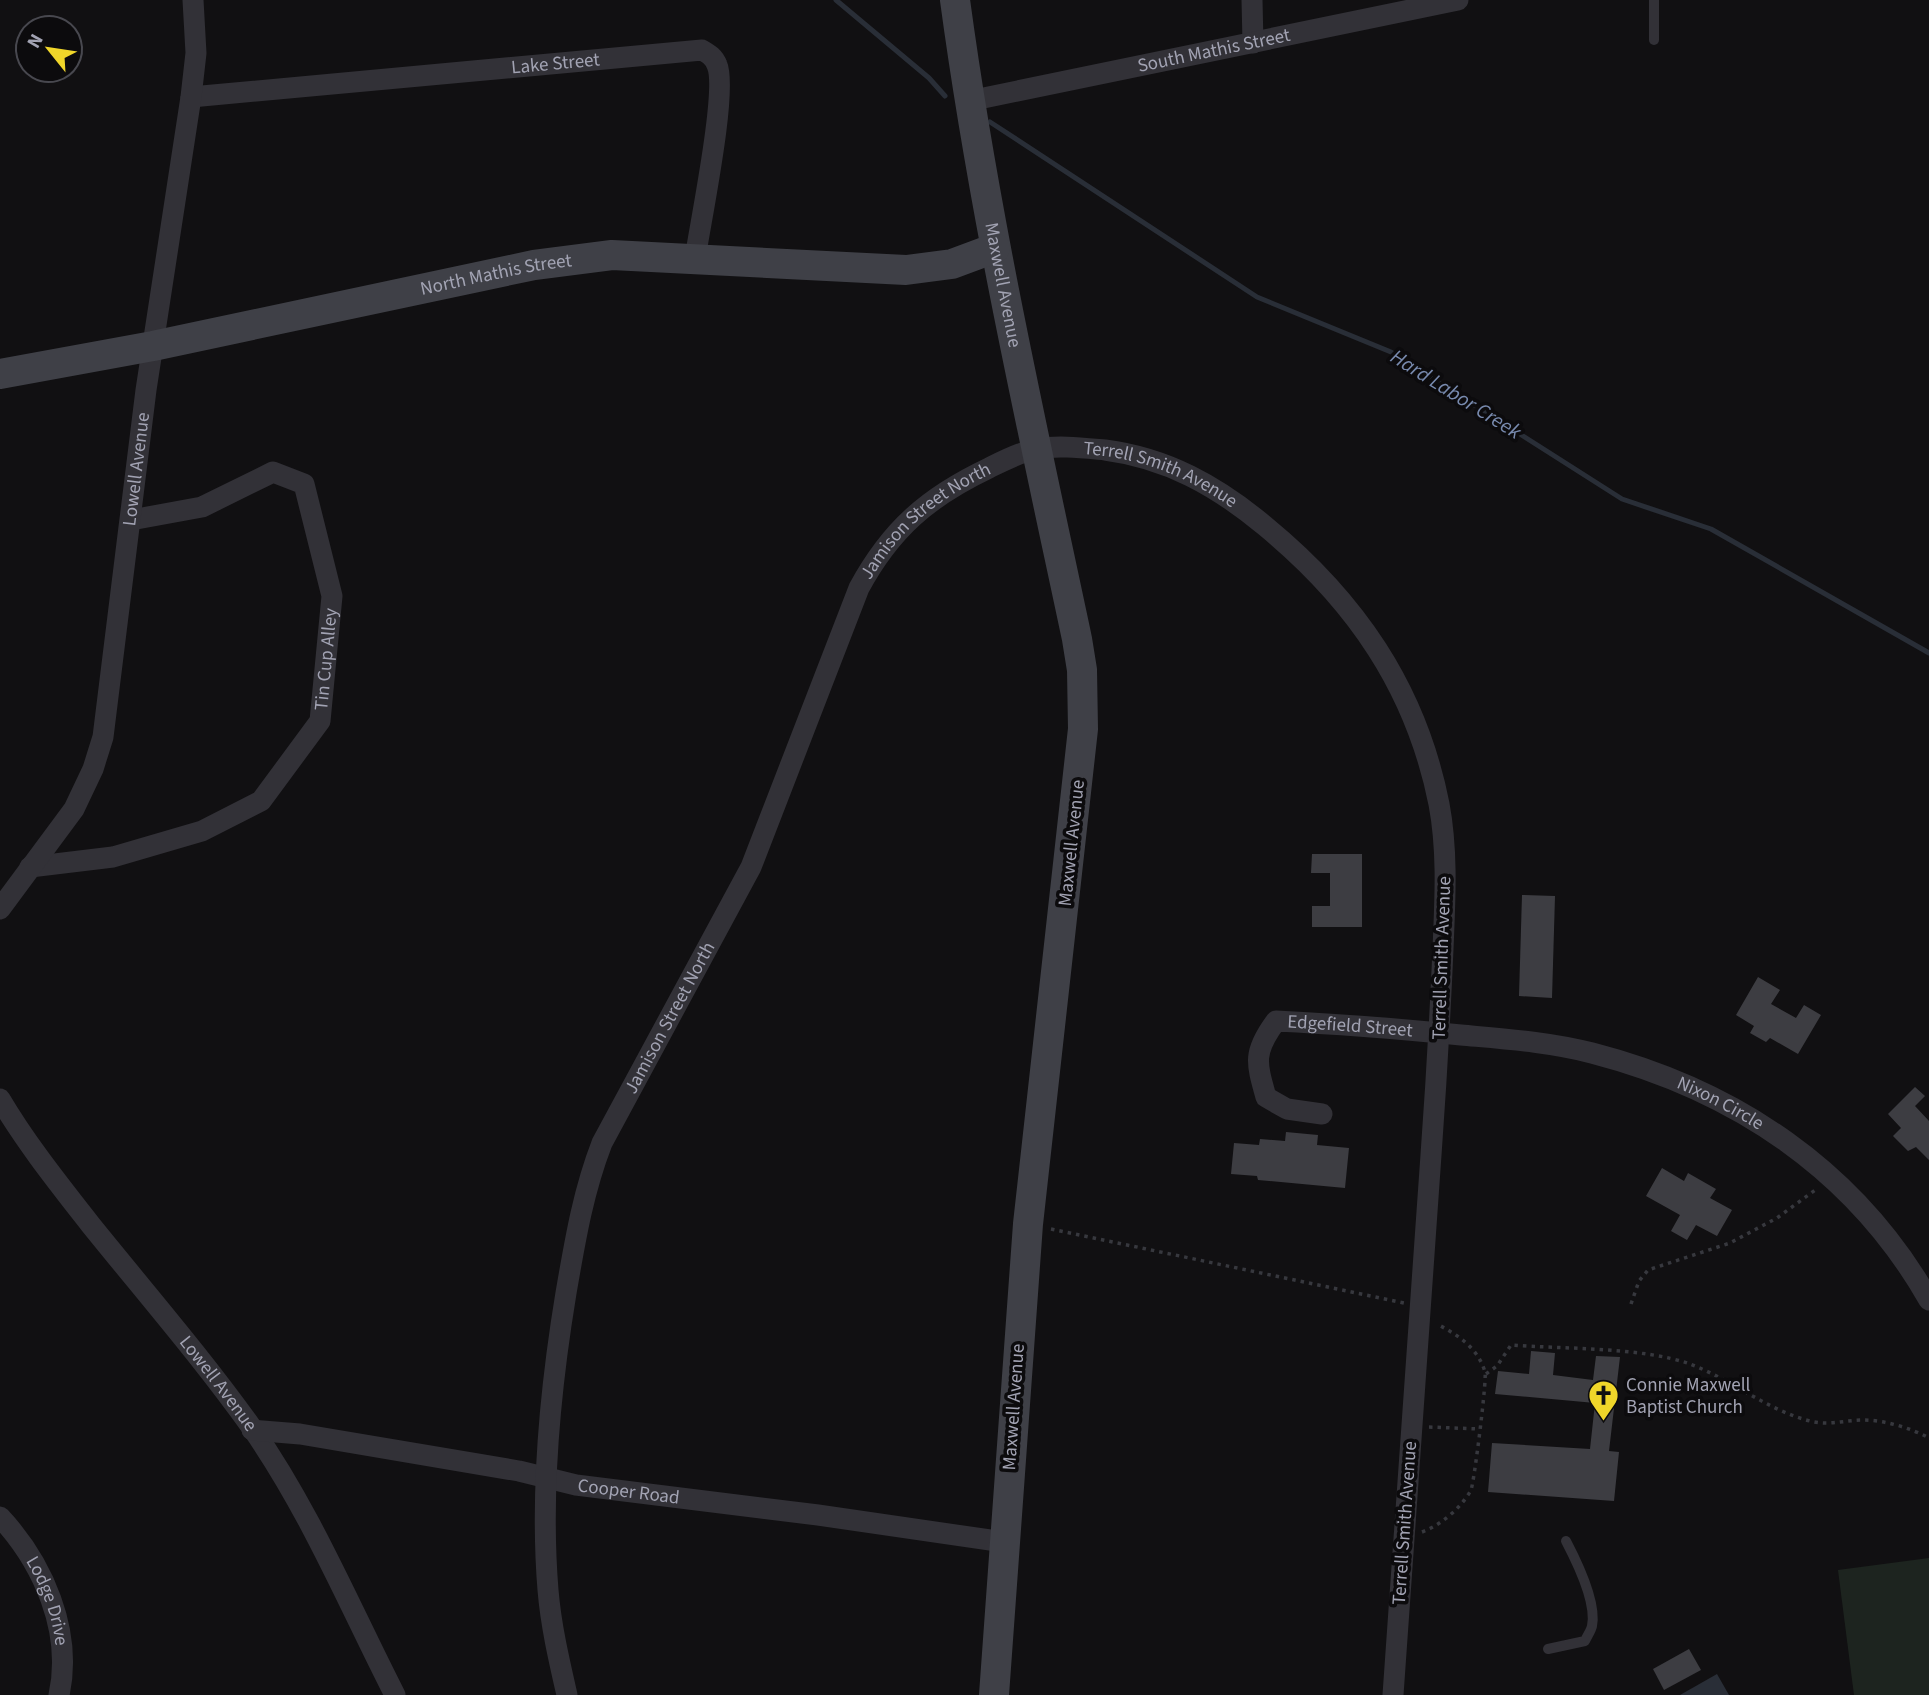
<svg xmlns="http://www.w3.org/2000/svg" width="1929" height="1695" font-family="'Source Sans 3',sans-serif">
<rect width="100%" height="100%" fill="#111012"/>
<path fill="#1d241f" d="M 1929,1558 L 1929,1695 L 1854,1695 L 1838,1570 Z"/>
<path fill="#292e37" d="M 1717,1674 L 1729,1695 L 1680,1695 Z"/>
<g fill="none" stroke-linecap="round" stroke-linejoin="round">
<g stroke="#292e37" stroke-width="5">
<path d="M 836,0 L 929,78 L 945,96"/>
<path d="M 990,122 L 1257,297 L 1391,352 L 1622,499 L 1711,529 L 1929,653"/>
</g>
</g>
<g fill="#3d3d42">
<path d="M 1312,854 L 1362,854 L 1362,927 L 1312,927 L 1312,906 L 1330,906 L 1330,873 L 1311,873 Z"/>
<path d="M 1522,895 L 1555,896 L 1552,998 L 1519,996 Z"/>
<path d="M 1758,977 L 1780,990 L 1771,1004 L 1796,1018 L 1804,1005 L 1821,1015 L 1798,1054 L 1770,1038 L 1766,1042 L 1750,1033 L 1754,1026 L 1736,1015 Z"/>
<path d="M 1915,1087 L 1925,1096 L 1915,1106 L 1929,1121 L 1929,1160 L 1916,1147 L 1908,1151 L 1893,1136 L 1901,1128 L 1888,1114 Z"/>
<path d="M 1286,1132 L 1318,1135 L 1317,1145 L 1349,1148 L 1345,1188 L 1258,1180 L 1257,1176 L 1231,1174 L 1234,1143 L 1259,1145 L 1260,1139 L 1285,1141 Z"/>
<path d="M 1662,1168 L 1684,1181 L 1688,1173 L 1716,1189 L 1710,1198 L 1732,1210 L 1717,1236 L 1696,1225 L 1687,1240 L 1671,1231 L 1680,1215 L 1646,1196 Z"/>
<path d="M 1531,1351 L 1555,1353 L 1553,1375 L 1593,1380 L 1596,1356 L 1620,1357 L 1609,1451 L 1619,1452 L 1614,1501 L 1488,1492 L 1492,1443 L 1590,1449 L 1595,1403 L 1495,1394 L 1498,1371 L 1529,1374 Z"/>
<path d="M 1689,1649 L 1701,1670 L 1664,1690 L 1653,1669 Z"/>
</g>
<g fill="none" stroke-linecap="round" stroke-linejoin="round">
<g stroke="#37383e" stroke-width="3.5" stroke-dasharray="3.5 5" stroke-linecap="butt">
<path d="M 1051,1229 L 1404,1303"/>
<path d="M 1631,1304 L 1639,1281 L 1648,1270 L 1730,1243 L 1777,1218 L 1818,1188"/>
<path d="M 1486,1374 L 1497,1366 L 1511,1345 C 1562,1349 1643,1347 1690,1364 C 1732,1380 1767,1410 1810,1421 C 1829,1426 1845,1420 1863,1420 C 1884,1420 1911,1428 1929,1438"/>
<path d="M 1429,1427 L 1479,1429"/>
<path d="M 1422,1532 C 1441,1525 1461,1508 1471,1490 C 1474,1483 1487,1380 1485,1372 C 1478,1348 1458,1335 1437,1324"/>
</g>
<g stroke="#323137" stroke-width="10">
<path d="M 1654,40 L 1654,0"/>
<path d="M 1548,1649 L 1585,1641 C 1587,1636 1591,1631 1592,1626 C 1597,1602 1577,1562 1566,1541"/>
</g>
<g stroke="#323137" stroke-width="21">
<path d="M 1252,0 L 1253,43"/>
<path id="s1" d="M 191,97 L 702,50 C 709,54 714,57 717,65 C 728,90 700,224 695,259"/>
<path id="s2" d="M 969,101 L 1458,0"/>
<path id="s3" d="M 30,867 L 113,857 L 202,831 L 261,801 L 320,721 L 332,596 L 304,484 L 273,472 L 202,507 L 131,520"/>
<path id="s4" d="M 0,909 L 74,809 L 93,769 L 103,737 L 146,390 L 191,97 L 196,53 L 193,0"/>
<path id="s5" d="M 0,1099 C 26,1143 58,1183 90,1224 C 144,1291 202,1358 252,1428 C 310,1511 349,1605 395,1695"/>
<path id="s6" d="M 1322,1114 L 1287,1109 L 1266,1097 C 1256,1062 1253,1052 1276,1021 C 1338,1024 1400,1029 1461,1035 C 1505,1039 1550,1042 1592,1053 C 1735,1090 1855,1170 1929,1300"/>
<path id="s7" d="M 252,1430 L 300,1434 L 519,1471 L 576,1485 L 818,1515 L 1004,1542"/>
<path id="s8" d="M 0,1517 C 43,1563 73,1631 59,1695"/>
<path id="s9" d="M 567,1695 C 559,1660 551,1626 548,1590 C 540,1492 550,1390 566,1293 C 575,1241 583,1192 602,1143 L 751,867 L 859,588 C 891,529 928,497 989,468 C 1003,461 1020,452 1036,449 C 1058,445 1083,448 1105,450 C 1167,458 1217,486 1265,526 C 1355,600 1416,688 1439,804 C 1448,852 1445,900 1443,949 C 1440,1018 1436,1086 1431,1155 C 1417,1335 1405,1515 1393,1695"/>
</g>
<g stroke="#3f4047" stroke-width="30">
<path id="s10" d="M 955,0 C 984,215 1032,427 1077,639 L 1082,670 L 1083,729 L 1028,1224 L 994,1695"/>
<path id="s11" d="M 0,374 L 153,346 L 534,265 L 612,255 L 906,270 L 952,264 L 995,248"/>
</g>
</g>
<defs>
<symbol id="church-pin" viewBox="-11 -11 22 30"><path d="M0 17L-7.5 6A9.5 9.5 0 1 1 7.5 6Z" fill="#f0d62a" stroke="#0c0b0d"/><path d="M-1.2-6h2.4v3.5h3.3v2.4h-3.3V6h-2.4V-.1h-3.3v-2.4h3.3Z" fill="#111"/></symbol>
</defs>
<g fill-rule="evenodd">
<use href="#church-pin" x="1586" y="1378" width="35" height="47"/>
</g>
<g text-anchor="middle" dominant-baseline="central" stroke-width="7" stroke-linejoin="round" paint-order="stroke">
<g font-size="19" fill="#a2a3b3" stroke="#0c0b0d">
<text stroke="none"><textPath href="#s2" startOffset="250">South Mathis Street</textPath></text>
<text stroke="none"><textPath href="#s1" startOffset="366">Lake Street</textPath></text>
<text stroke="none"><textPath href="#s11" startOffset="506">North Mathis Street</textPath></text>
<text stroke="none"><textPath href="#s10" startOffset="289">Maxwell Avenue</textPath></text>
<text stroke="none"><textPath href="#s4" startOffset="472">Lowell Avenue</textPath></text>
<text stroke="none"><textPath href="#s9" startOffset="1533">Terrell Smith Avenue</textPath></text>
<text stroke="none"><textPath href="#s9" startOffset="1269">Jamison Street North</textPath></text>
<text stroke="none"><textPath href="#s3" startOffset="404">Tin Cup Alley</textPath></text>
<text transform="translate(1072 843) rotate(-84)">Maxwell Avenue</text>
<text transform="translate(1442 958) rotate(-88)">Terrell Smith Avenue</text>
<text stroke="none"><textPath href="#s9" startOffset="702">Jamison Street North</textPath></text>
<text stroke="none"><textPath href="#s6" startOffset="215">Edgefield Street</textPath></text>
<text stroke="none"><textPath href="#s6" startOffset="597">Nixon Circle</textPath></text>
<text stroke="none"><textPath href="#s5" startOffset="359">Lowell Avenue</textPath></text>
<text transform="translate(1014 1407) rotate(-86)">Maxwell Avenue</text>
<text stroke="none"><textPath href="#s7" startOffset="382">Cooper Road</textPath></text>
<text transform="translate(1405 1523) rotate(-86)">Terrell Smith Avenue</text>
<text stroke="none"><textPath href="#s8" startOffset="98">Lodge Drive</textPath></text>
</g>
<g font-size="19" fill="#a2a3b3" stroke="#0c0b0d" text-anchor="start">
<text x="1626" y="1385">Connie Maxwell<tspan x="1626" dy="22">Baptist Church</tspan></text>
</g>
<g font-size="21" font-style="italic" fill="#788aae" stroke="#0c0b0d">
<text transform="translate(1456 394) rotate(32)">Hard Labor Creek</text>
</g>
</g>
<g transform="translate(49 49) rotate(300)"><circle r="33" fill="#0c0b0d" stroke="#48484f" stroke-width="2"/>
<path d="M0-5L12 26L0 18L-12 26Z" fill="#f0d62a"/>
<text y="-10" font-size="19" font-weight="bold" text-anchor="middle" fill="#a2a3b3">N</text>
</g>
</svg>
